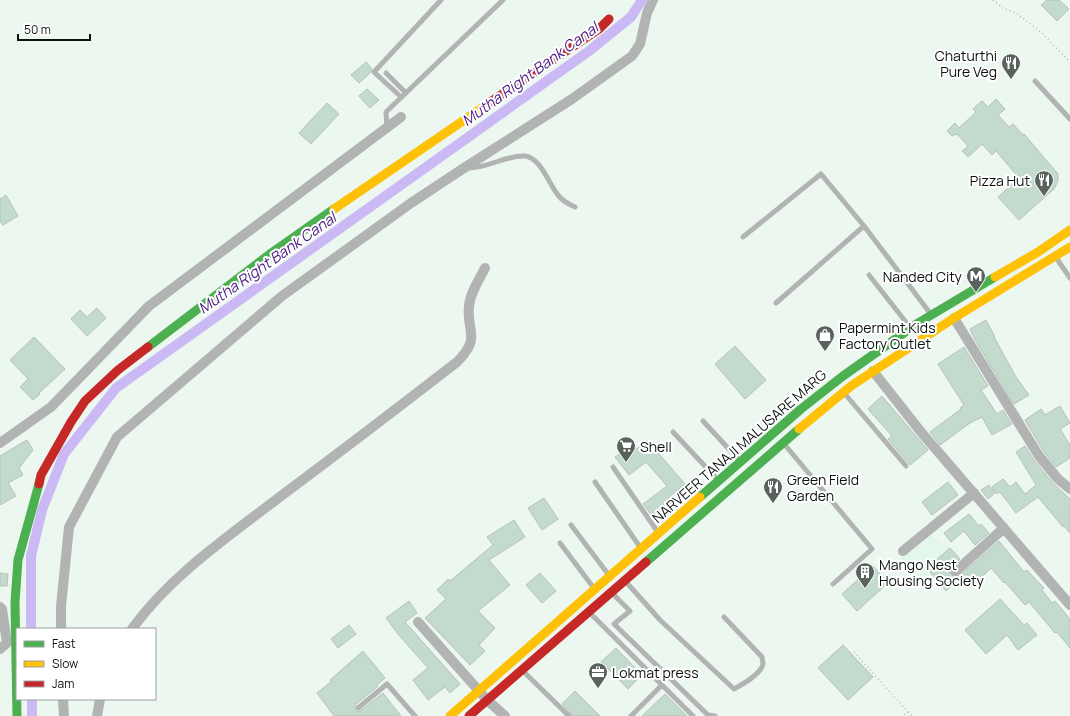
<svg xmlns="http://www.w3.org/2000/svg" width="1070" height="716" font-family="Manrope,sans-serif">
<rect width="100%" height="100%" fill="#ecf7f0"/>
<path fill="#e3f8ea" d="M 928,530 L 960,559 L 928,588 L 897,554 Z"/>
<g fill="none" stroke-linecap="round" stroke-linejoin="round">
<g stroke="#cab9f5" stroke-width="10">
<path d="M 31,629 L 31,556 L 42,510 L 64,454 L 116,388 L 589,51 L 631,17 L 642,0"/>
<path d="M 32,699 L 32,716"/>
</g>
</g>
<g fill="#c3dbcc" stroke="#b8c0bb">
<path d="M 1047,0 L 1059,0 L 1069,9 L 1057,21 L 1041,5 Z"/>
<path d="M 366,62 L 372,69 L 370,73 L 359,83 L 351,75 Z"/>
<path d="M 367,89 L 379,100 L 370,108 L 359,96 Z"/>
<path d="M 996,99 L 1005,109 L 998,115 L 1009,127 L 1013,124 L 1023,135 L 1024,134 L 1058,174 L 1058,181 L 1054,189 L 1019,220 L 998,197 L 1019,178 L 996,151 L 992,155 L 982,144 L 968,157 L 962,151 L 968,146 L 957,134 L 952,136 L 947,131 L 955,123 L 959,128 L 976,112 L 973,109 L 982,101 L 988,107 Z"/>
<path d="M 327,103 L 339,114 L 311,144 L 299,133 Z"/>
<path d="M 6,195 L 18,216 L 3,225 L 0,221 L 0,199 Z"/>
<path d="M 97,308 L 106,318 L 87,336 L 71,319 L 80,310 L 87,317 Z"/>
<path d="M 986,320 L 995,337 L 994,337 L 1016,377 L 1029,395 L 1014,404 L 975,340 L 970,329 Z"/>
<path d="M 34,337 L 65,369 L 39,393 L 40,394 L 33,400 L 20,387 L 28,379 L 10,360 Z"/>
<path d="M 735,346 L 766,380 L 745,399 L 715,364 Z"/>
<path d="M 964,347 L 988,386 L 981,390 L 997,414 L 1003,410 L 1012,424 L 992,435 L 982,417 L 970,423 L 940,445 L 930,432 L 961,409 L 960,408 L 964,405 L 938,364 Z"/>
<path d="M 882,396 L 928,450 L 910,465 L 888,439 L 892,436 L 868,409 Z"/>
<path d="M 1060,406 L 1070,423 L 1060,429 L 1070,445 L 1070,458 L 1056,467 L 1044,452 L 1025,420 L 1041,409 L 1045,415 Z"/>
<path d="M 27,440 L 33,450 L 19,468 L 23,475 L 8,483 L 16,496 L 0,505 L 0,456 Z"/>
<path d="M 647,440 L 685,484 L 668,498 L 674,507 L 656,521 L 643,504 L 667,486 L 646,462 L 629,475 L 615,457 L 624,451 L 628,456 Z"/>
<path d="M 1025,446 L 1034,460 L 1053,483 L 1070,499 L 1070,533 L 1064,526 L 1063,527 L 1038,497 L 1016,513 L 1000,492 L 997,494 L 992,487 L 1003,479 L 1010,487 L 1016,482 L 1025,494 L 1036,485 L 1016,452 Z"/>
<path d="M 948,482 L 958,495 L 932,515 L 922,502 Z"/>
<path d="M 989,485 L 995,493 L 988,499 L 981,490 Z"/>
<path d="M 544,498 L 558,519 L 542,530 L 528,508 Z"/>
<path d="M 969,514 L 979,526 L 981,524 L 989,533 L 975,545 L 964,531 L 951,542 L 944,533 Z"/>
<path d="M 514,520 L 525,537 L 489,560 L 510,585 L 478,611 L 495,628 L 479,645 L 485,651 L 470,665 L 425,618 L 446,599 L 437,590 L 448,579 L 450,581 L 493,545 L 487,537 Z"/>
<path d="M 999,541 L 1024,572 L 1027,570 L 1044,588 L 1042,590 L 1052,603 L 1055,601 L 1070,619 L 1070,648 L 1057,632 L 1055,633 L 1029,602 L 1025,605 L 1005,582 L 1004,583 L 991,568 L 975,584 L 966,574 L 946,591 L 925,566 L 935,558 L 936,560 L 950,548 L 960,559 L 949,570 L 950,577 L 957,578 Z"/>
<path d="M 873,566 L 888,583 L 857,611 L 842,594 Z"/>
<path d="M 0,573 L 8,574 L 7,586 L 0,586 Z"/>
<path d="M 540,573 L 556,591 L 542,603 L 526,585 Z"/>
<path d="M 1000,599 L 1024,625 L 1027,623 L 1037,635 L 1018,650 L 1007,635 L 986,654 L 965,630 Z"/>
<path d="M 409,601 L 417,613 L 405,622 L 460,684 L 450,693 L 445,687 L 428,700 L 413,680 L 428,668 L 398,634 L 386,618 Z"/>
<path d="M 349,625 L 356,634 L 338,648 L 331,639 Z"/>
<path d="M 843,645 L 873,677 L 848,700 L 818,668 Z"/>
<path d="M 616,648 L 642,675 L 628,689 L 601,662 Z"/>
<path d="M 363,651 L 385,678 L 377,685 L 378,686 L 355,705 L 355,710 L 357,712 L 360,711 L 383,693 L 401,716 L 334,716 L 317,693 L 332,681 L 330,680 Z"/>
<path d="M 575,691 L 600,716 L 573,716 L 562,704 Z"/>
<path d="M 665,694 L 687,716 L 642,716 Z"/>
</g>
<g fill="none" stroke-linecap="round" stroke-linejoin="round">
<g stroke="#b5b8b7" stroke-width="1.5" stroke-dasharray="1 3" stroke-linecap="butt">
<path d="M 993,0 L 1003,8 L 1016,13 L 1041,32 L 1070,62"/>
<path d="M 854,652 L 908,712 L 903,716"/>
<path d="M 908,712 L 912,716"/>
</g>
<g stroke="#b2b4b4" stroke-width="5">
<path d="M 386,73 L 406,93"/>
<path d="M 1035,81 L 1070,119"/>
<path d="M 401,97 L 374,72 L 441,0"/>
<path d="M 387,127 L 386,112 L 503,0"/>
<path d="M 467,168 C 487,169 505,155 525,156 C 540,157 549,184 558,195 C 562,201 568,204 575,207"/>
<path d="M 743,237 L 821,174 L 864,226"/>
<path d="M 1057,259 L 1070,278"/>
<path d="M 869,275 L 909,326"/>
<path d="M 776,303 L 864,226 L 930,313"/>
<path d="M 845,394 L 906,466"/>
<path d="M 703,421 L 739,460"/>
<path d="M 673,432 L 717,479"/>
<path d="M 785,445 L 872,549 L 833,584"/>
<path d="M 613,467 L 657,531"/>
<path d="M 595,482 L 640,547"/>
<path d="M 571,525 L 608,574"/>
<path d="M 560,543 L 593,587"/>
<path d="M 627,583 L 660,620 L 734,689 C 743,684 761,674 763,664 C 763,661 762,659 762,657 L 724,617"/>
<path d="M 613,594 L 630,611 L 614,624 L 708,715 L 715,716"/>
<path d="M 590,613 L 693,716"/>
<path d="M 524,672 L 569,716"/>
<path d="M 358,708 L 387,684 L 415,716"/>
<path d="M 631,716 L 661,686"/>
</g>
<g stroke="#b2b4b4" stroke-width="10">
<path d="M 954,318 L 1039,456 L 1058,479 L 1070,489"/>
<path d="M 873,371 L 921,432 L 1070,605"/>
<path d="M 0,443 L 51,407 L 149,306 L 401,117"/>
<path d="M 903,551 L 974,493"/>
<path d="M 955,572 L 1004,528"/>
<path d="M 0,607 L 2,609 L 7,643 L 0,649"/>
<path d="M 418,622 L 487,700 L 505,716"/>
<path d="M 61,629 L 61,606 L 69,527 L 117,437 L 282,296 L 411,203 L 464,168 L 572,99 L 632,56 L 640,44 L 647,13 L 653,0"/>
<path d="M 132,629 C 170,576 229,536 281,496 C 340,452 399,407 457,362 C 482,337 466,332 469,306 C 470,293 479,280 485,268"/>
<path d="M 63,699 L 64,716"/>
<path d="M 97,716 L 100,699"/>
</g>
<g stroke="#4caf50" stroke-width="9">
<path d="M 148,347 L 270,254 L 334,209"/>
<path d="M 700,497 L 801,409 L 843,376 L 918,323 L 995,277"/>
<path d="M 646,562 L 799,429"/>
<path d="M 17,716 L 15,602 L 18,560 L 39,484"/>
</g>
<g stroke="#ffc107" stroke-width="9">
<path d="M 334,209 L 489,103"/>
<path d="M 995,277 L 1038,252 L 1070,230"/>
<path d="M 799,429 L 851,386 L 954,318 L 1070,247"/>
<path d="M 450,716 L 700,497"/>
</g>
<g stroke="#c62828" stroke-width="9">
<path d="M 489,103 L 599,29 L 609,19"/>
<path d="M 39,484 L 41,475 L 71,422 L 85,401 L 118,370 L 148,347"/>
<path d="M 469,716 L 646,562"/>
</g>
</g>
<defs>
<symbol id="restaurant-pin" viewBox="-11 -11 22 30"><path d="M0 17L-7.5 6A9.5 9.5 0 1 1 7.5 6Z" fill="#5a625d" stroke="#fff"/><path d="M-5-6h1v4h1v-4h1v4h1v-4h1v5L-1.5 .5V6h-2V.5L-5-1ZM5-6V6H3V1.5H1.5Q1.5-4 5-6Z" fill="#fff"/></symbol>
<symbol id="metro-pin" viewBox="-11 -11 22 30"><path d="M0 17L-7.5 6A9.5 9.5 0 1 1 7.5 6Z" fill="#5a625d" stroke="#fff"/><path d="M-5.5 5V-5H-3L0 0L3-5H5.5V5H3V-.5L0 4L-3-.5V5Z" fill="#fff"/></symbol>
<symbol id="shop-pin" viewBox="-11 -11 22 30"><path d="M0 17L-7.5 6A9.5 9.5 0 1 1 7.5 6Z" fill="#5a625d" stroke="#fff"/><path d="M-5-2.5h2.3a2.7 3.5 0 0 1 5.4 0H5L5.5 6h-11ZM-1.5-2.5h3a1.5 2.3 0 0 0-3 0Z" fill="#fff"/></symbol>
<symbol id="supermarket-pin" viewBox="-11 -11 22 30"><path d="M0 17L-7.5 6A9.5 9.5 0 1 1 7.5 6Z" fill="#5a625d" stroke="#fff"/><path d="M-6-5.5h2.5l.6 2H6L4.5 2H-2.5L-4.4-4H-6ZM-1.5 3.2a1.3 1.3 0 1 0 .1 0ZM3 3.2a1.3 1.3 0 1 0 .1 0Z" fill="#fff"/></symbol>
<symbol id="building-pin" viewBox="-11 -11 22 30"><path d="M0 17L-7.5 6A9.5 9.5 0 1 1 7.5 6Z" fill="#5a625d" stroke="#fff"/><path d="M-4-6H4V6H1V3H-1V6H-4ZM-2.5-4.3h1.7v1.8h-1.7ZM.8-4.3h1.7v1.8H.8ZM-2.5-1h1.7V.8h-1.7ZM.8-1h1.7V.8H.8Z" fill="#fff"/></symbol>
<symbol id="office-pin" viewBox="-11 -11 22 30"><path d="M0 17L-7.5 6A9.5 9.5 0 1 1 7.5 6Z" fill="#5a625d" stroke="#fff"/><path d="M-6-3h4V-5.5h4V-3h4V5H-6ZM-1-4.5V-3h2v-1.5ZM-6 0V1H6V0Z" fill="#fff"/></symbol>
</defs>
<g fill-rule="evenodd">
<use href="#restaurant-pin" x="1000" y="52" width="22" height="30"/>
<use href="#restaurant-pin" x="1033" y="169" width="22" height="30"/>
<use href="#metro-pin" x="965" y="265" width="22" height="30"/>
<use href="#shop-pin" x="814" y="324" width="22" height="30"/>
<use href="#supermarket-pin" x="615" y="435" width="22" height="30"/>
<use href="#restaurant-pin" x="762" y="476" width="22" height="30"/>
<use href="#building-pin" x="854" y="561" width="22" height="30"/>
<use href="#office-pin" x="587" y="661" width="22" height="30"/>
</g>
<g text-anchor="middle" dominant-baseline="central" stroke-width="4" stroke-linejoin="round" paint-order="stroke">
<g font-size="14" fill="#0b120e" stroke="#fff" text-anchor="start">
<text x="997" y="55" text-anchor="end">Chaturthi<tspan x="997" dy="16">Pure Veg</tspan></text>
<text x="1030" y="180" text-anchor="end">Pizza Hut</text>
<text x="962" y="276" text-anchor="end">Nanded City</text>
<text x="839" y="327">Papermint Kids<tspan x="839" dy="16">Factory Outlet</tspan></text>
<text x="640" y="446">Shell</text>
<text x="787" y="479">Green Field<tspan x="787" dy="16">Garden</tspan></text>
<text x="879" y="564">Mango Nest<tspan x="879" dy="16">Housing Society</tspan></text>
<text x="612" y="672">Lokmat press</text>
</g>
<g font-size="14" fill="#0b120e" stroke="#fff">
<text transform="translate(739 446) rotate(-41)">NARVEER TANAJI MALUSARE MARG</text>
</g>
<g font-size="15" font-style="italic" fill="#47187f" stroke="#fff">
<text transform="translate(530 74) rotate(-36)">Mutha Right Bank Canal</text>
<text transform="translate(267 263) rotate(-35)">Mutha Right Bank Canal</text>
</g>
</g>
<rect x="16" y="628" width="140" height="72" fill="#ffffff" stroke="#9da09f"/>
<rect x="24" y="641" width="20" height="6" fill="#4caf50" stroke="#9da09f"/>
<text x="52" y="648" font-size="12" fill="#0b120e">Fast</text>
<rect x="24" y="661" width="20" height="6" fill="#ffc107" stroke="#9da09f"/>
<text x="52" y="668" font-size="12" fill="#0b120e">Slow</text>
<rect x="24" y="681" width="20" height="6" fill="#c62828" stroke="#9da09f"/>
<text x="52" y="688" font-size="12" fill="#0b120e">Jam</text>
<path d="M18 34v6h72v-6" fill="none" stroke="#0b120e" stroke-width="2"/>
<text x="24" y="34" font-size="12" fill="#0b120e" stroke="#ffffff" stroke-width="3" paint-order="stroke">50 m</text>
</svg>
